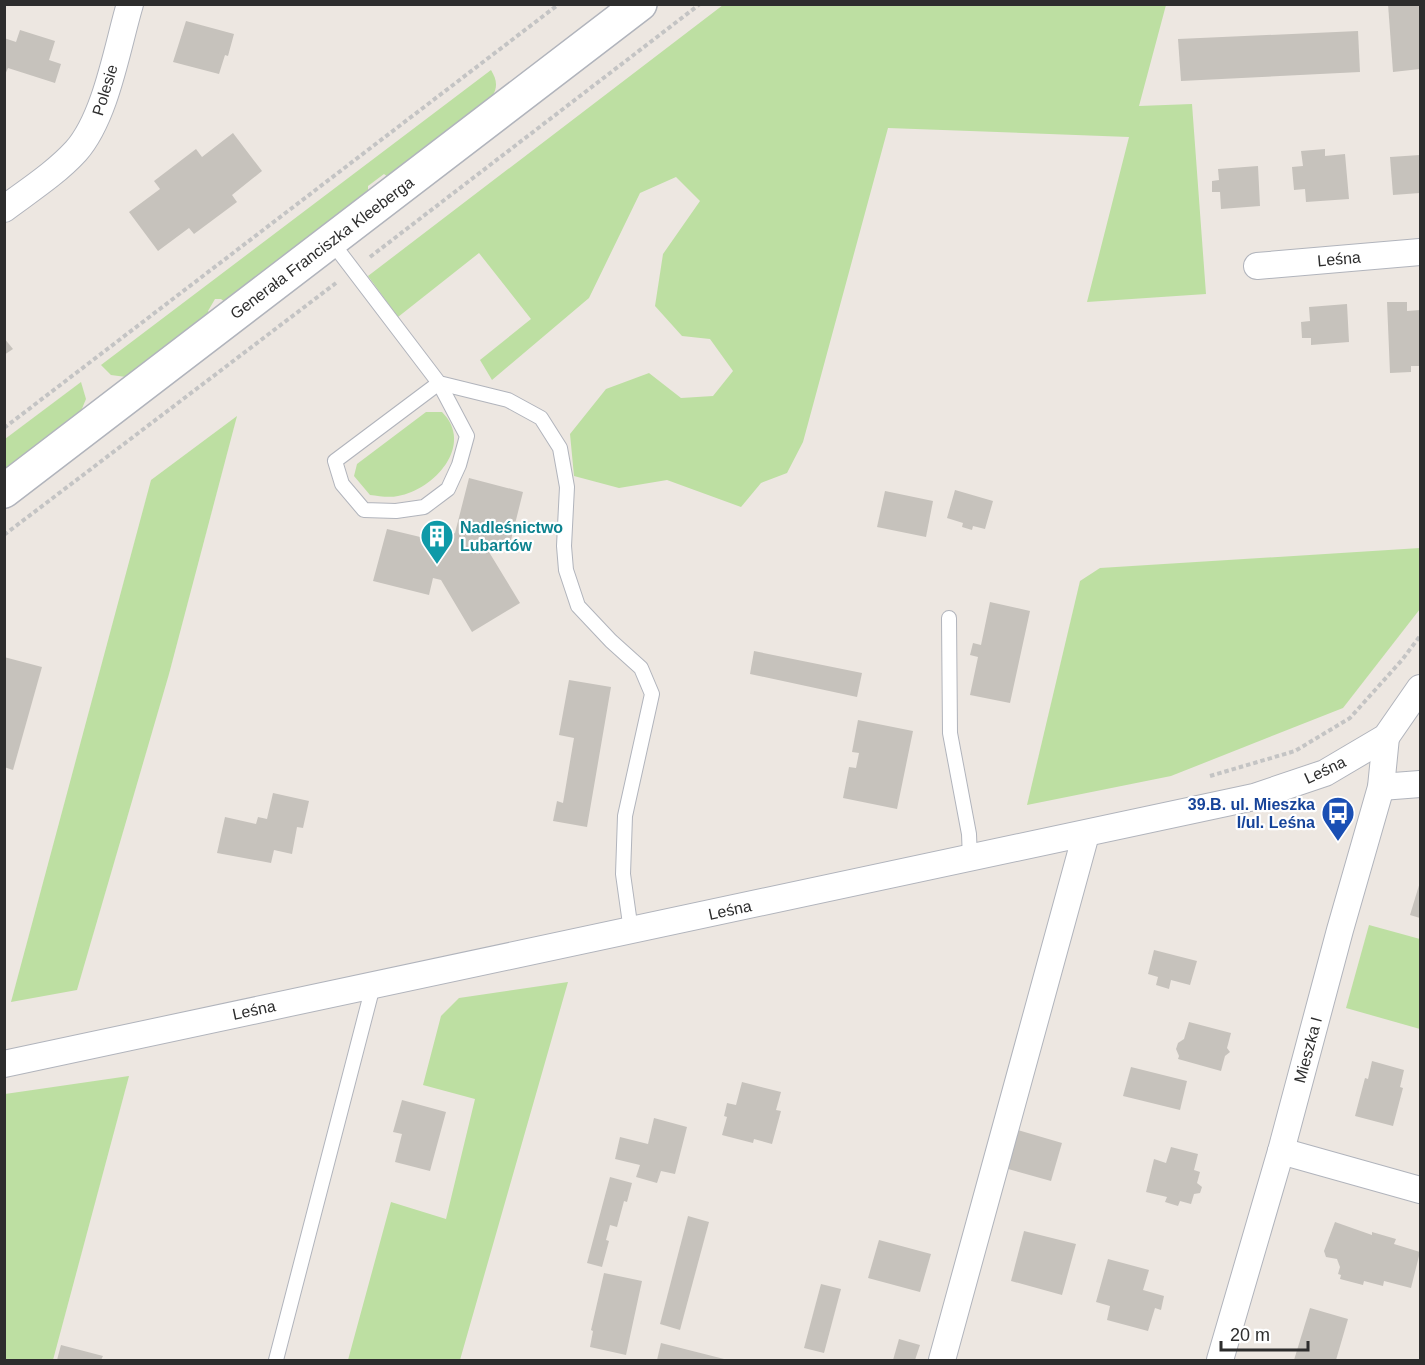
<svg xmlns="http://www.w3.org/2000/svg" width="1425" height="1365" font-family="Arial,sans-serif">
<rect width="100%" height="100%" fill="#ede7e1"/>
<g fill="#bddfa2">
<path d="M 723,5 L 1166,5 L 1139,106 L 1192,104 L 1206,294 L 1087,302 L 1129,137 L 888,128 L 803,442 L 787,473 L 761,483 L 741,507 L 667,480 L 619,488 L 574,476 L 570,434 L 606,389 L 649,373 L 681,398 L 713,396 L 733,371 L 710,339 L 682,336 L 655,306 L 663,254 L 700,201 L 676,177 L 640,193 L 589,298 L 492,380 L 480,360 L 531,319 L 479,253 L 398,317 L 368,276 Z"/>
<path d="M 491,70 C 497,80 498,87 492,97 L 388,177 L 384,174 L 368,186 L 368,193 L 225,302 L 221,299 L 215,299 L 208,311 L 210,315 L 126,377 L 111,375 L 101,365 Z"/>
<path d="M 81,382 L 86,399 L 81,411 L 8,468 L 5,468 L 5,439 Z"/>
<path d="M 426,412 L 442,412 C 475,445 434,490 398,496 C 389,498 379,496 370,495 L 354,476 L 357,464 Z"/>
<path d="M 237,416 L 169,674 L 77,990 L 11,1002 L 151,480 Z"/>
<path d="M 1420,548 L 1420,609 L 1343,708 L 1171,776 L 1027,805 L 1080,581 L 1100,568 Z"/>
<path d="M 1369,925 L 1420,939 L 1420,1029 L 1346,1008 Z"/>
<path d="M 568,982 L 460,1360 L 348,1360 L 391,1202 L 446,1219 L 475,1099 L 423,1085 L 441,1016 L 459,998 Z"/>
<path d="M 129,1076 L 53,1360 L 5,1360 L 5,1094 Z"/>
</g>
<g fill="#c6c2bc">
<path d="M 1388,4 L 1420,4 L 1420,69 L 1393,72 Z"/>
<path d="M 186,21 L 234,34 L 228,56 L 225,55 L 219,74 L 173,62 Z"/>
<path d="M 20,30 L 55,41 L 49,60 L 61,64 L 55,83 L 8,68 L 4,77 L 4,38 L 16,42 Z"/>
<path d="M 1358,31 L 1360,72 L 1181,81 L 1178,39 Z"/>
<path d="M 233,133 L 262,171 L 232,195 L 237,202 L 194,234 L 189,228 L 158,251 L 129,212 L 160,189 L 154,181 L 196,149 L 202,157 Z"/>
<path d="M 1325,149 L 1325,156 L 1345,154 L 1349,199 L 1306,202 L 1305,189 L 1294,190 L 1292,167 L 1303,166 L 1301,151 Z"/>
<path d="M 1420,155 L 1420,193 L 1393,195 L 1390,157 Z"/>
<path d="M 1258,166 L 1260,206 L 1221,209 L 1220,192 L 1212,192 L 1212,181 L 1219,180 L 1218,169 Z"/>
<path d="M 1387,302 L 1407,302 L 1407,311 L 1420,310 L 1420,366 L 1411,366 L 1411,372 L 1390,373 Z"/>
<path d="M 1347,304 L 1349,342 L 1311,345 L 1311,338 L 1302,338 L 1301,322 L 1310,321 L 1309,307 Z"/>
<path d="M 4,338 L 13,349 L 4,355 Z"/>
<path d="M 469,478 L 523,492 L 509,548 L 492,543 L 489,552 L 520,603 L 472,632 L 441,580 L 433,578 L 429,595 L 373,581 L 387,529 L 441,542 L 455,533 Z"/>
<path d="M 955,490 L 993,501 L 985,529 L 973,526 L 972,530 L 962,527 L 963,523 L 947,518 Z"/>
<path d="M 885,491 L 933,501 L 926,537 L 877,527 Z"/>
<path d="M 990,602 L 1030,611 L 1010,703 L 970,695 L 978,657 L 970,655 L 973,643 L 981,645 Z"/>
<path d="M 754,651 L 862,673 L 857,697 L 750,674 Z"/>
<path d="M 4,657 L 42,667 L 13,770 L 4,767 Z"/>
<path d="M 569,680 L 611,687 L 587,827 L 553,821 L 557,801 L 563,803 L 574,738 L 559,735 Z"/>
<path d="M 858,720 L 913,731 L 897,809 L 843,798 L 849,767 L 856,768 L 859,753 L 852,752 Z"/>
<path d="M 273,793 L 309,801 L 303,828 L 297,827 L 292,854 L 274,850 L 271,863 L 217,853 L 225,817 L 256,824 L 258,817 L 267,819 Z"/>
<path d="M 1420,882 L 1420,918 L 1410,915 Z"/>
<path d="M 1154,950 L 1197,961 L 1190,985 L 1171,980 L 1169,989 L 1156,985 L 1158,977 L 1148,974 Z"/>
<path d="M 1189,1022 L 1231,1033 L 1227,1048 L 1230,1052 L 1225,1056 L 1221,1071 L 1178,1059 L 1179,1056 L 1176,1049 L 1178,1043 L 1184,1039 Z"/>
<path d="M 1372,1061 L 1404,1070 L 1400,1087 L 1403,1088 L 1393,1126 L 1355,1116 L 1365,1078 L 1368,1079 Z"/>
<path d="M 1131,1067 L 1187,1081 L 1180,1110 L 1123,1096 Z"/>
<path d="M 742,1082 L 781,1092 L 776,1110 L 781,1111 L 772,1144 L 754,1139 L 753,1143 L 722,1135 L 727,1117 L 724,1116 L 727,1103 L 736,1105 Z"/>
<path d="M 402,1100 L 446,1112 L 430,1171 L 395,1162 L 402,1134 L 393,1132 Z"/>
<path d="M 654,1118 L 687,1127 L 675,1174 L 661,1171 L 657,1183 L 636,1177 L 640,1165 L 615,1159 L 620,1137 L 648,1144 Z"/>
<path d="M 1011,1128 L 1062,1143 L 1051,1181 L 1001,1167 Z"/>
<path d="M 1171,1147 L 1198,1154 L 1194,1170 L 1200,1172 L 1197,1183 L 1202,1187 L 1200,1193 L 1194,1194 L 1191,1204 L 1180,1201 L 1178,1206 L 1165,1202 L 1167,1197 L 1146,1192 L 1154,1159 L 1166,1163 Z"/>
<path d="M 610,1177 L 632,1183 L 627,1202 L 624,1201 L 617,1227 L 610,1225 L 606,1240 L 609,1241 L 602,1267 L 587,1263 Z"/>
<path d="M 688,1216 L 709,1222 L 680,1330 L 660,1324 Z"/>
<path d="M 1335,1222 L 1372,1235 L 1372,1232 L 1396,1239 L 1394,1244 L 1420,1252 L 1411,1288 L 1384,1281 L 1383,1286 L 1364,1281 L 1363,1285 L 1340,1279 L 1341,1275 L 1338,1274 L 1340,1267 L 1337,1259 L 1326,1257 L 1324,1251 Z"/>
<path d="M 1024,1231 L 1076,1244 L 1062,1295 L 1011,1281 Z"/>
<path d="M 879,1240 L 931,1254 L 920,1292 L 868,1278 Z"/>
<path d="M 1108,1259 L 1149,1270 L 1143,1290 L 1164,1296 L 1161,1310 L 1155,1308 L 1148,1331 L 1107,1320 L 1110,1306 L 1096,1302 Z"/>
<path d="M 604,1273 L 642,1281 L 626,1355 L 590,1347 L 593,1331 L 591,1330 Z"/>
<path d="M 821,1284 L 841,1289 L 824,1353 L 804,1348 Z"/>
<path d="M 1310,1308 L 1348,1319 L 1336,1360 L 1294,1360 Z"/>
<path d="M 899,1339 L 920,1345 L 915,1360 L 893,1360 Z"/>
<path d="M 661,1343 L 728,1360 L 657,1360 Z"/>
<path d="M 61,1345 L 103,1356 L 101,1360 L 57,1360 Z"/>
</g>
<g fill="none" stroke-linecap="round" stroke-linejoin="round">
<defs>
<g id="lane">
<path d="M 331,241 L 439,383 L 508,400 L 541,418 L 560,448 L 567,487 L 564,546 L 566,570 L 578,606 L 611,641 L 641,668 L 652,694 L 625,816 L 623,874 L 631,931"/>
<path d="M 439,383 L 467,436 L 459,465 L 448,489 L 424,507 L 396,511 L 364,510 L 342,484 L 335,461 Z"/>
<path d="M 949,618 L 950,733 L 969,834 L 970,859"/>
<path d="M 276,1360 L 373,986"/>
</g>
<g id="street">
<path d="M 4,209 C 28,191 56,173 76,151 C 106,117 117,48 130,4"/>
<path d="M 1257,266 L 1420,252"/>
<path d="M 1381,787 L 1420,784"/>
<path d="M 4,1064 L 1254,797 L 1325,773 L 1386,737 L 1420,688"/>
<path d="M 1281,1151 L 1420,1190"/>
<path d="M 942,1360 L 1086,834"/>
<path d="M 1220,1360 L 1281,1151 L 1340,930 L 1381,787 L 1386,737"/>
</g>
<path id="secondary" d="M 4,491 L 640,4"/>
</defs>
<use href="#lane" stroke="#b1b4bc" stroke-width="16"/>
<use href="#street" stroke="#b1b4bc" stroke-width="28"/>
<use href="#secondary" stroke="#b1b4bc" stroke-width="36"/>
<g stroke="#c4c4c4" stroke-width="4" stroke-dasharray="4.5 3" stroke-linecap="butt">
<path d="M 370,257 L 700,4"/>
<path d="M 4,428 L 559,4"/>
<path d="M 4,535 L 336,283"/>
<path d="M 1210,776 L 1295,751 L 1350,718 L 1402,660 L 1420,636"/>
</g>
<use href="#lane" stroke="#fff" stroke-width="14"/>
<use href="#street" stroke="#fff" stroke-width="26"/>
<use href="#secondary" stroke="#fff" stroke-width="33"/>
</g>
<defs>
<symbol id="building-pin" viewBox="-11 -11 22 30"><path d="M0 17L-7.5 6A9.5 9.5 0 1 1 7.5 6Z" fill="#0f9aa8" stroke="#fff"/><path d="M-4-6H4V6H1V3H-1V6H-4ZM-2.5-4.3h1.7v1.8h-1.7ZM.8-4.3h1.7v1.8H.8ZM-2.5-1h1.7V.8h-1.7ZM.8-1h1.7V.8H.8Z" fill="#fff"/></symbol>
<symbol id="bus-pin" viewBox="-11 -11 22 30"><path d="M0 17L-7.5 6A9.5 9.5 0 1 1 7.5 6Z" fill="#1a4fb4" stroke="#fff"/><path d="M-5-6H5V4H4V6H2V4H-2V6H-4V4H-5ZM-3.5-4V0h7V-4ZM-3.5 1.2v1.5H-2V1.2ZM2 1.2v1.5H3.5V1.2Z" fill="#fff"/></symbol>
</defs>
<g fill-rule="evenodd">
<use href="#building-pin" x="418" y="517" width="38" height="52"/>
<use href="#bus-pin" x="1319" y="794" width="38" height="52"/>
</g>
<g text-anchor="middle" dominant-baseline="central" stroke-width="4.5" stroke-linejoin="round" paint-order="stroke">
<g font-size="16" fill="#2d2d2d" stroke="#fff">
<text transform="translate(105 90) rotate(-73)">Polesie</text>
<text transform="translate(322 248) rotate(-37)">Generała Franciszka Kleeberga</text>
<text transform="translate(1339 259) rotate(-5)">Leśna</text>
<text transform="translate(1325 770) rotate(-25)">Leśna</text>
<text transform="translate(730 910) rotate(-12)">Leśna</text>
<text transform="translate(254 1010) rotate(-12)">Leśna</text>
<text transform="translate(1308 1050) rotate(-75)">Mieszka I</text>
</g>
<g font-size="16" font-weight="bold" fill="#0d838f" stroke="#fff" text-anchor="start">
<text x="460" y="527">Nadleśnictwo<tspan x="460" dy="18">Lubartów</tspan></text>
</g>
<g font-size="16" font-weight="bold" fill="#164399" stroke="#fff" text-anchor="end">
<text x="1315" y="804">39.B. ul. Mieszka<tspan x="1315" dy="18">I/ul. Leśna</tspan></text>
</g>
</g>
<rect width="1425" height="1365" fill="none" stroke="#2d2d2d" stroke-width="12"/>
<path d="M1221 1341v9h87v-9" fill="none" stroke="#2d2d2d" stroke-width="3"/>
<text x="1230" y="1341" font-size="18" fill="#2d2d2d" stroke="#ffffff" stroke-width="4.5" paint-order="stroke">20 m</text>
</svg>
